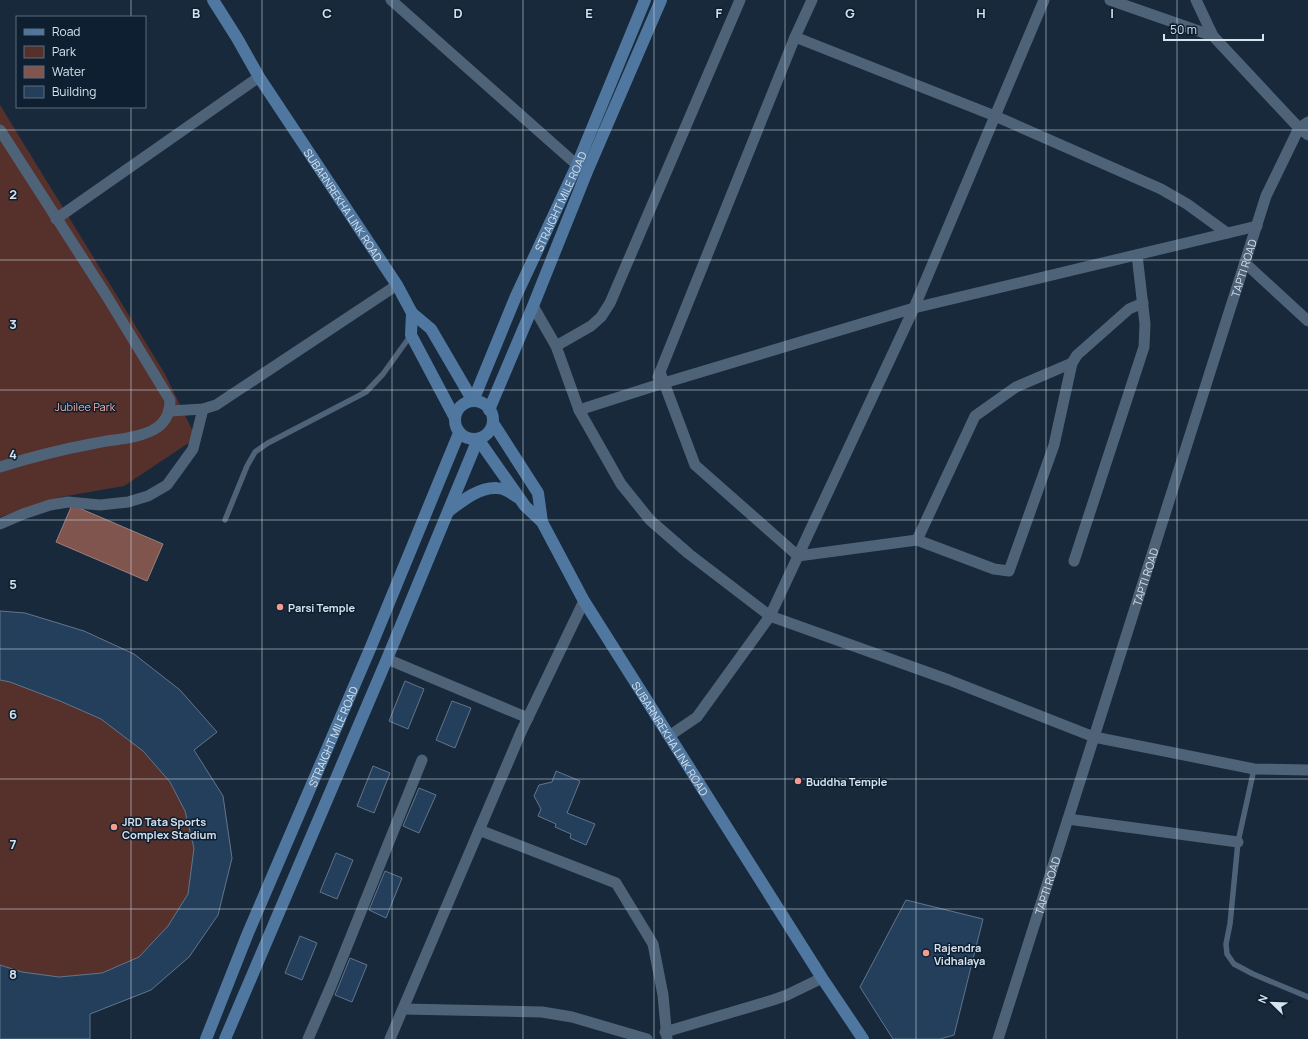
<svg xmlns="http://www.w3.org/2000/svg" width="1308" height="1039" font-family="Manrope,sans-serif">
<rect width="100%" height="100%" fill="#17293b"/>
<g fill="#56312c">
<path d="M 0,105 L 165,374 L 196,438 L 124,486 L 61,497 L 0,517 Z"/>
<path d="M 0,611 L 25,613 L 84,631 L 134,654 L 180,690 L 217,732 L 194,750 L 223,796 L 232,858 L 218,915 L 189,957 L 151,990 L 90,1014 L 0,1039 Z"/>
</g>
<path fill="#80554e" stroke="#9a7f7e" d="M 72,505 L 163,544 L 147,581 L 56,542 Z"/>
<g fill="#243f5b" stroke="#61758b">
<path d="M 0,611 L 25,613 L 84,631 L 134,654 L 180,690 L 217,732 L 194,750 L 223,796 L 232,858 L 218,915 L 189,957 L 151,990 L 90,1014 L 90,1039 L 0,1039 L 0,965 L 22,972 L 59,977 L 102,973 L 139,957 L 168,926 L 188,894 L 194,848 L 185,811 L 170,782 L 143,751 L 101,719 L 60,701 L 10,682 L 0,680 Z"/>
<path d="M 405,681 L 424,689 L 408,729 L 389,721 Z"/>
<path d="M 452,701 L 471,708 L 455,748 L 436,740 Z"/>
<path d="M 373,766 L 390,773 L 374,813 L 357,806 Z"/>
<path d="M 556,771 L 580,781 L 567,813 L 595,824 L 586,845 L 570,838 L 571,834 L 555,827 L 556,824 L 538,816 L 541,809 L 534,796 L 539,785 L 552,782 Z"/>
<path d="M 419,788 L 436,795 L 419,833 L 403,826 Z"/>
<path d="M 336,853 L 353,860 L 337,899 L 320,892 Z"/>
<path d="M 385,871 L 402,878 L 386,918 L 369,910 Z"/>
<path d="M 906,900 L 983,919 L 954,1035 L 940,1039 L 893,1039 L 860,987 Z"/>
<path d="M 300,936 L 317,943 L 302,980 L 285,973 Z"/>
<path d="M 350,958 L 367,965 L 352,1002 L 335,995 Z"/>
</g>
<g fill="none" stroke-linecap="round" stroke-linejoin="round">
<g stroke="#4f6378" stroke-width="5.5">
<path d="M 225,520 L 247,466 L 255,452 L 268,443 L 366,392 L 383,374 L 411,335"/>
<path d="M 1254,769 L 1238,842 L 1230,924 L 1226,944 L 1227,954 L 1234,964 L 1253,974 L 1308,997"/>
</g>
<g stroke="#4f6378" stroke-width="11">
<path d="M 391,0 L 577,165"/>
<path d="M 1110,0 L 1213,36 L 1299,128 L 1308,135"/>
<path d="M 1196,0 L 1213,36"/>
<path d="M 795,37 L 995,116 L 1161,189 L 1187,204 L 1227,233"/>
<path d="M 0,130 L 106,295 L 170,400 C 170,413 165,424 153,430 C 136,439 114,439 96,443 C 64,449 31,457 0,467"/>
<path d="M 56,219 L 259,77"/>
<path d="M 1245,263 L 1308,321"/>
<path d="M 533,306 L 556,346 L 579,410 L 621,484 L 650,520 L 689,554 L 770,616 L 949,680 L 1094,737 L 1254,769 L 1308,770"/>
<path d="M 556,346 L 591,326 L 601,317 L 610,303 L 740,0"/>
<path d="M 660,372 L 695,465 L 798,556 L 917,540 L 994,569 L 1009,571 L 1054,445 L 1072,363 L 1077,355 L 1129,309 L 1143,303"/>
<path d="M 658,377 L 795,37 L 812,0"/>
<path d="M 579,410 L 654,386 L 914,308 L 1257,226"/>
<path d="M 170,411 L 203,409 L 216,405 L 397,285"/>
<path d="M 0,524 L 23,514 L 50,505 L 68,502 L 100,505 L 128,502 L 148,496 L 167,485 L 193,449 L 203,409"/>
<path d="M 917,540 L 975,416 L 1016,387 L 1072,363"/>
<path d="M 1074,561 L 1144,347 L 1145,324 L 1137,255"/>
<path d="M 387,659 L 528,718"/>
<path d="M 669,736 L 697,717 L 770,616 L 914,308 L 1044,0"/>
<path d="M 1068,819 L 1238,842"/>
<path d="M 479,830 L 616,883 L 653,944 L 663,995 L 667,1039"/>
<path d="M 403,1009 L 542,1012 L 572,1017 L 647,1039"/>
<path d="M 665,1032 L 773,1000 L 787,995 L 822,978"/>
<path d="M 308,1039 L 331,986 L 422,760"/>
<path d="M 390,1039 L 521,732 L 584,601"/>
<path id="s1" d="M 998,1039 L 1266,196 L 1299,128 L 1308,122"/>
</g>
<g stroke="#4f779f" stroke-width="12">
<path id="s2" d="M 213,0 L 237,38 L 259,77 L 397,285 L 412,313 L 411,335 L 455,418"/>
<path d="M 412,313 L 431,329 L 473,401"/>
<circle cx="474" cy="420" r="19"/>
<path id="s3" d="M 473,401 L 516,296 L 577,165 L 645,0"/>
<path d="M 489,410 L 533,306 L 588,169 L 661,0"/>
<path d="M 493,423 L 538,493 L 542,522"/>
<path id="s4" d="M 478,439 L 525,506 L 542,522 L 584,601 L 822,978 L 863,1039"/>
<path d="M 449,511 C 462,501 479,487 497,488 C 505,488 511,493 517,497"/>
<path id="s5" d="M 206,1039 L 248,933 L 370,649 L 459,433"/>
<path d="M 225,1039 L 387,659 L 478,439"/>
</g>
</g>
<path fill="none" stroke="#d6e2ee" stroke-width="1" stroke-opacity="0.55" d="M 131,0 L 131,17M 262,0 L 262,1039M 392,0 L 392,1039M 523,0 L 523,1039M 654,0 L 654,1039M 785,0 L 785,1039M 916,0 L 916,1039M 1046,0 L 1046,1039M 1177,0 L 1177,1039M 131,107 L 131,1039M 0,130 L 1308,130M 0,260 L 1308,260M 0,390 L 1308,390M 0,520 L 1308,520M 0,649 L 1308,649M 0,779 L 1308,779M 0,909 L 1308,909"/>
<g fill="#f59c90" stroke="#0d1f30" stroke-width="1.5">
<circle cx="280" cy="607" r="4"/>
<circle cx="798" cy="781" r="4"/>
<circle cx="114" cy="827" r="4"/>
<circle cx="926" cy="953" r="4"/>
</g>
<g text-anchor="middle" dominant-baseline="central" stroke-width="3" stroke-linejoin="round" paint-order="stroke">
<g font-size="11" fill="#d6e2ee" stroke="#0d1f30">
<text stroke="none"><textPath href="#s3" startOffset="218">STRAIGHT MILE ROAD</textPath></text>
<text stroke="none"><textPath href="#s2" startOffset="243">SUBARNREKHA LINK ROAD</textPath></text>
<text stroke="none"><textPath href="#s1" startOffset="809">TAPTI ROAD</textPath></text>
<text stroke="none"><textPath href="#s1" startOffset="485">TAPTI ROAD</textPath></text>
<text stroke="none"><textPath href="#s5" startOffset="328">STRAIGHT MILE ROAD</textPath></text>
<text stroke="none"><textPath href="#s4" startOffset="357">SUBARNREKHA LINK ROAD</textPath></text>
<text stroke="none"><textPath href="#s1" startOffset="161">TAPTI ROAD</textPath></text>
</g>
<g font-size="11" fill="#f8aea3" stroke="#0d1f30">
<text x="85" y="406">Jubilee Park</text>
</g>
<g font-size="11" font-weight="bold" fill="#d6e2ee" stroke="#0d1f30" text-anchor="start">
<text x="288" y="607">Parsi Temple</text>
<text x="806" y="781">Buddha Temple</text>
<text x="122" y="821">JRD Tata Sports<tspan x="122" dy="13">Complex Stadium</tspan></text>
<text x="934" y="947">Rajendra<tspan x="934" dy="13">Vidhalaya</tspan></text>
</g>
</g>
<g font-size="13" text-anchor="middle" font-weight="bold" fill="#d6e2ee" stroke="#0d1f30" stroke-width="3" stroke-linejoin="round" paint-order="stroke">
<text x="196" y="18">B</text>
<text x="327" y="18">C</text>
<text x="458" y="18">D</text>
<text x="589" y="18">E</text>
<text x="719" y="18">F</text>
<text x="850" y="18">G</text>
<text x="981" y="18">H</text>
<text x="1112" y="18">I</text>
<text x="13" y="199">2</text>
<text x="13" y="329">3</text>
<text x="13" y="459">4</text>
<text x="13" y="589">5</text>
<text x="13" y="719">6</text>
<text x="13" y="849">7</text>
<text x="13" y="979">8</text>
</g>
<rect x="16" y="16" width="130" height="92" fill="#0d1f30" stroke="#5d6d7c"/>
<rect x="24" y="29" width="20" height="6" fill="#4f779f" stroke="#5d6d7c"/>
<text x="52" y="36" font-size="12" fill="#d6e2ee">Road</text>
<rect x="24" y="46" width="20" height="12" fill="#56312c" stroke="#5d6d7c"/>
<text x="52" y="56" font-size="12" fill="#d6e2ee">Park</text>
<rect x="24" y="66" width="20" height="12" fill="#80554e" stroke="#5d6d7c"/>
<text x="52" y="76" font-size="12" fill="#d6e2ee">Water</text>
<rect x="24" y="86" width="20" height="12" fill="#243f5b" stroke="#5d6d7c"/>
<text x="52" y="96" font-size="12" fill="#d6e2ee">Building</text>
<g transform="translate(1272 1003) rotate(293)" stroke="#0d1f30" stroke-width="3" paint-order="stroke">
<path d="M0-3L7 15L0 10L-7 15Z" fill="#d6e2ee"/>
<text y="-6" font-size="11" font-weight="bold" text-anchor="middle" fill="#d6e2ee">N</text>
</g>
<path d="M1164 34v6h99v-6" fill="none" stroke="#d6e2ee" stroke-width="2"/>
<text x="1170" y="34" font-size="12" fill="#d6e2ee" stroke="#0d1f30" stroke-width="3" paint-order="stroke">50 m</text>
</svg>
